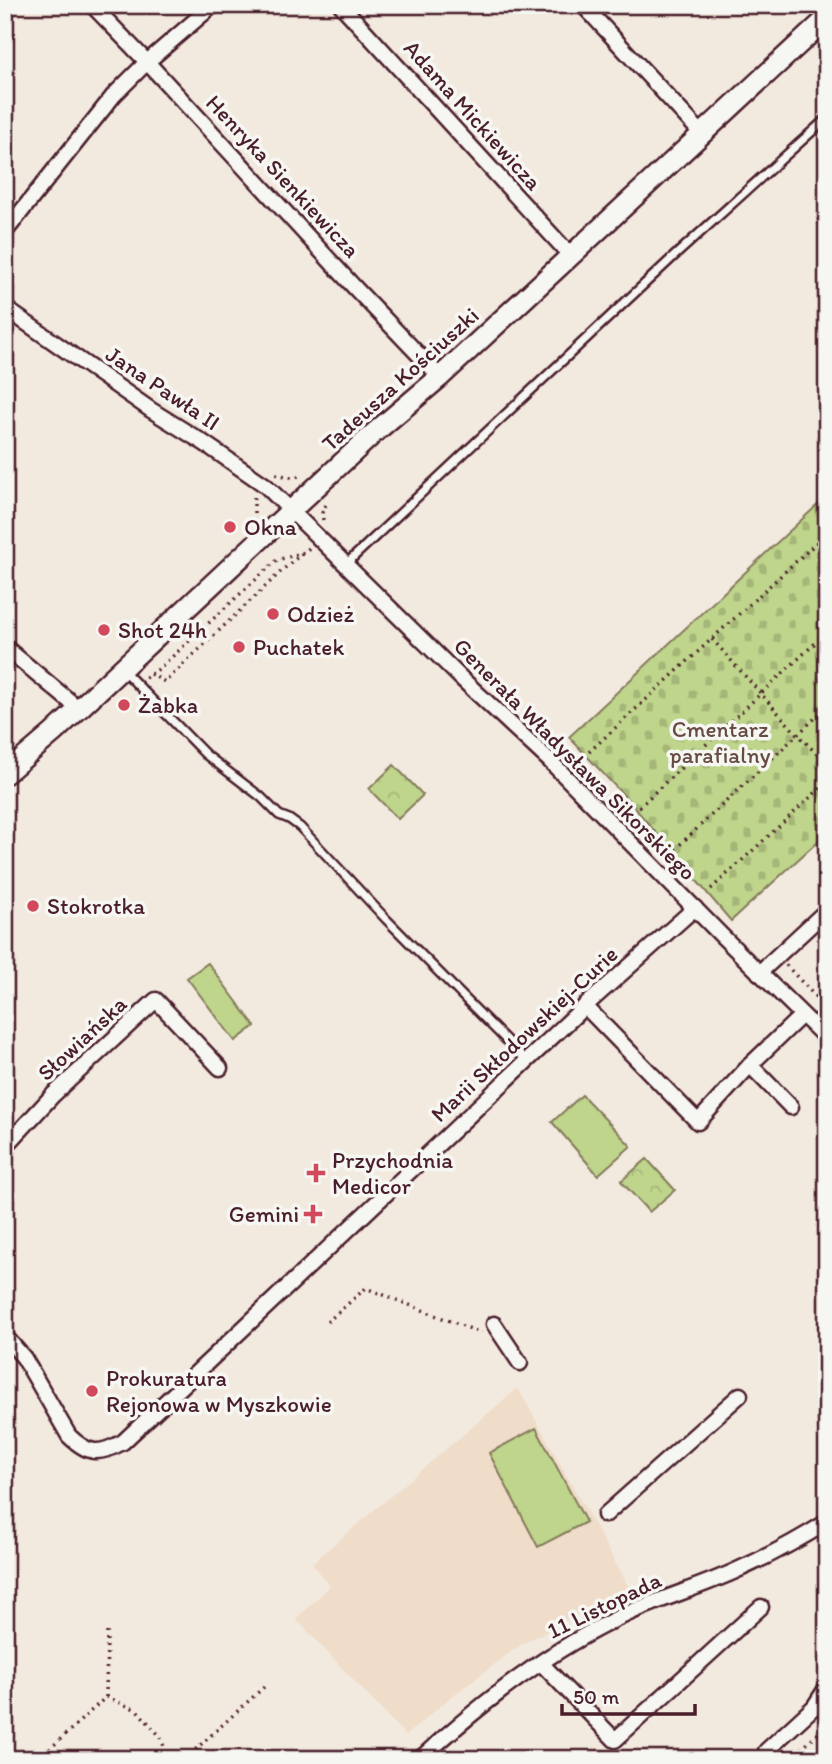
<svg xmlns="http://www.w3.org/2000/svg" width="832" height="1764" font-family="Itim,sans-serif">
<defs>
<pattern id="cemetery-stones" width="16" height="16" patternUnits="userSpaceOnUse" patternTransform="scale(1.75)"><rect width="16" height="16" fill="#bed58b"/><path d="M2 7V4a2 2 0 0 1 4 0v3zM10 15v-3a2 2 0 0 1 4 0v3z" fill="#a5b678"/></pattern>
<pattern id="park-crowns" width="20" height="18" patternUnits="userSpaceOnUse" patternTransform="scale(1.75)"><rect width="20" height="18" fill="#bed58b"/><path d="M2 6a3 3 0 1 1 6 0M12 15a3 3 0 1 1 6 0" fill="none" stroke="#a5b678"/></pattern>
</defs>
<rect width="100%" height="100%" fill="#f3eadf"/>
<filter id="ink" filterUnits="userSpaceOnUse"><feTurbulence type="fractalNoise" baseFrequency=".0143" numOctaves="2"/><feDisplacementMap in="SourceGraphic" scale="14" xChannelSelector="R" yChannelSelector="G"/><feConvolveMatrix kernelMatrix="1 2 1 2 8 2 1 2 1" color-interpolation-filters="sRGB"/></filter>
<g filter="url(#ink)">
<path fill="#efdcc9" d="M 518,1388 L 629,1587 L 519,1646 L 447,1700 L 406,1736 L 296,1619 L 330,1586 L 312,1563 Z"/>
<g fill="#bed58b" stroke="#847a5b" stroke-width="2">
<path d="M 208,963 L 255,1026 L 235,1041 L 187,978 Z"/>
<path d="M 582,1095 L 631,1146 L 598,1175 L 552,1122 Z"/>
<path d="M 536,1428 L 586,1522 L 538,1547 L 489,1453 Z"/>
</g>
<path fill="url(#cemetery-stones)" stroke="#847a5b" stroke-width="2" d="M 827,496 L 827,833 L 731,921 L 628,800 L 569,737 Z"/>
<g fill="url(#park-crowns)" stroke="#847a5b" stroke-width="2">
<path d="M 394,765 L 423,795 L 398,819 L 369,789 Z"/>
<path d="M 647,1159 L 675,1190 L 649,1212 L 621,1181 Z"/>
</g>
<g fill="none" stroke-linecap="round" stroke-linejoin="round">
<defs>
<g id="service">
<path d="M 346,564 L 671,259 L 827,118"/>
<path d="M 122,669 L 205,754 L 261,797 L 279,815 L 289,819 L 300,827 L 386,919 L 527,1061"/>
</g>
<g id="minor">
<path d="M 92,5 L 147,62 L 356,289 L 440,377"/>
<path d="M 341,5 L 571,256"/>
<path d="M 583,5 L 702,134"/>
<path d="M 5,232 L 114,95 L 147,62 L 213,5"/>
<path d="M 5,308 L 151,410 L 204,443 L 265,485 L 462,679 L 550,761 L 721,935 L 827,1039"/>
<path d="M 5,647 L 79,709"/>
<path d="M 759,973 L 827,910"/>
<path d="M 585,1006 L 698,1122 L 750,1065 L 802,1015"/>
<path d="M 750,1065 L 791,1107"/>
<path d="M 5,1147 L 53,1095 L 156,1000 L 220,1068"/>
<path d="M 494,1324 L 520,1363"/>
<path d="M 5,1336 L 24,1358 L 69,1436 C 89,1455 99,1455 123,1442 L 585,1006 L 695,908"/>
<path d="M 605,1515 L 740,1395"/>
<path d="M 541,1663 L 615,1740 L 761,1607"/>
<path d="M 766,1751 L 814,1707 L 827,1687"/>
<path d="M 420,1759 C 483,1702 551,1648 629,1613 C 663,1598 699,1587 733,1572 C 765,1558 797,1541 827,1522"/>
</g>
<path id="secondary" d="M 5,774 L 53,733 L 374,433 L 440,377 L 827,18"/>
</defs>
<use href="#service" stroke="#4a1f2b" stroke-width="12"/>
<use href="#minor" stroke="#4a1f2b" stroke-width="19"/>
<use href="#secondary" stroke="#4a1f2b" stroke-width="24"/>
<g stroke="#4a1f2b" stroke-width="3.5" stroke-dasharray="2 5" stroke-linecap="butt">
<path d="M 276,474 L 290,477 L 300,476"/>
<path d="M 254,497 L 254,520"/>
<path d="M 323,520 L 322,513 L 326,504"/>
<path d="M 712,639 L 797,734 L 827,764"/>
<path d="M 150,674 L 165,682 L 288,565 L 303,553"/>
<path d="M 145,678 L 160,668 L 277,560 L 305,552 L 309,548"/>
<path d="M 589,752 L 827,533"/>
<path d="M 639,807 L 827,632"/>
<path d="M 662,854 L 673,851 L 827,707"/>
<path d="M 711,889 L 827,782"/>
<path d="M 786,965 L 827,1009"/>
<path d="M 327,1322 L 366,1288 L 481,1333"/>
<path d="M 106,1697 L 107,1632"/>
<path d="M 39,1759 L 106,1697 L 137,1710 L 160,1736 L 169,1759"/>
<path d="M 185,1759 L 264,1687"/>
<path d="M 791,1759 L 827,1725"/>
</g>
<use href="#service" stroke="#f6f6f2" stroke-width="7"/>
<use href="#minor" stroke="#f6f6f2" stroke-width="14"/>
<use href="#secondary" stroke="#f6f6f2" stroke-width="19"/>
</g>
</g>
<g fill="#d1495b" stroke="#f6f6f2" stroke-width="2.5">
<circle cx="230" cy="527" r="7"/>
<circle cx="273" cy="614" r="7"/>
<circle cx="104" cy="630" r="7"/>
<circle cx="239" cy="647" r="7"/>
<circle cx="124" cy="705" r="7"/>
<circle cx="33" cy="906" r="7"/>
<path d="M312.5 1162.5h7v7h7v7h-7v7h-7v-7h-7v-7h7z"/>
<path d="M309.5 1203.5h7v7h7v7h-7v7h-7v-7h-7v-7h7z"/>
<circle cx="92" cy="1391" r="7"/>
</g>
<g text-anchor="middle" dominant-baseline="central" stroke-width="7" stroke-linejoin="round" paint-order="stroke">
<g font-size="23" fill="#4a1f2b" stroke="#f6f6f2">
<text transform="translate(473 115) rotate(48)">Adama Mickiewicza</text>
<text transform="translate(283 176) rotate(47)">Henryka Sienkiewicza</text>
<text transform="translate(400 379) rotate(-42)">Tadeusza Kościuszki</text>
<text transform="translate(163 388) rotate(34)">Jana Pawła II</text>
<text transform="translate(575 759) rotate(45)">Generała Władysława Sikorskiego</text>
<text transform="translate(524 1034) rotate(-43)">Marii Skłodowskiej-Curie</text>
<text transform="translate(82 1038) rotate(-43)">Słowiańska</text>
<text transform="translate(604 1605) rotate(-26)">11 Listopada</text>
</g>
<g font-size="23" fill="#4a1f2b" stroke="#f6f6f2" text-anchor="start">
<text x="244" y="527">Okna</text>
<text x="287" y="614">Odzież</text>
<text x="118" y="630">Shot 24h</text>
<text x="253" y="647">Puchatek</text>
<text x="138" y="705">Żabka</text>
<text x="47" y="906">Stokrotka</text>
<text x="332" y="1160">Przychodnia<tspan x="332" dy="26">Medicor</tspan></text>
<text x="299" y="1214" text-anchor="end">Gemini</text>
<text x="106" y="1378">Prokuratura<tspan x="106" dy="26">Rejonowa w Myszkowie</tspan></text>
</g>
<g font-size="23" fill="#674c43" stroke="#f6f6f2">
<text x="720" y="729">Cmentarz<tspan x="720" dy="26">parafialny</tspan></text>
</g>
</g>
<rect width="832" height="1764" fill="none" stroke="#f6f6f2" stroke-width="28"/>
<rect x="14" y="14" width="804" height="1736" fill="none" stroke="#4a1f2b" stroke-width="2.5" filter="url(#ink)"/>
<path d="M562 1704v10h133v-10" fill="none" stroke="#4a1f2b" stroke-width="3.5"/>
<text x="573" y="1704" font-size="21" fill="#4a1f2b" stroke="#f6f6f2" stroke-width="5" paint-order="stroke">50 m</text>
</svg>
